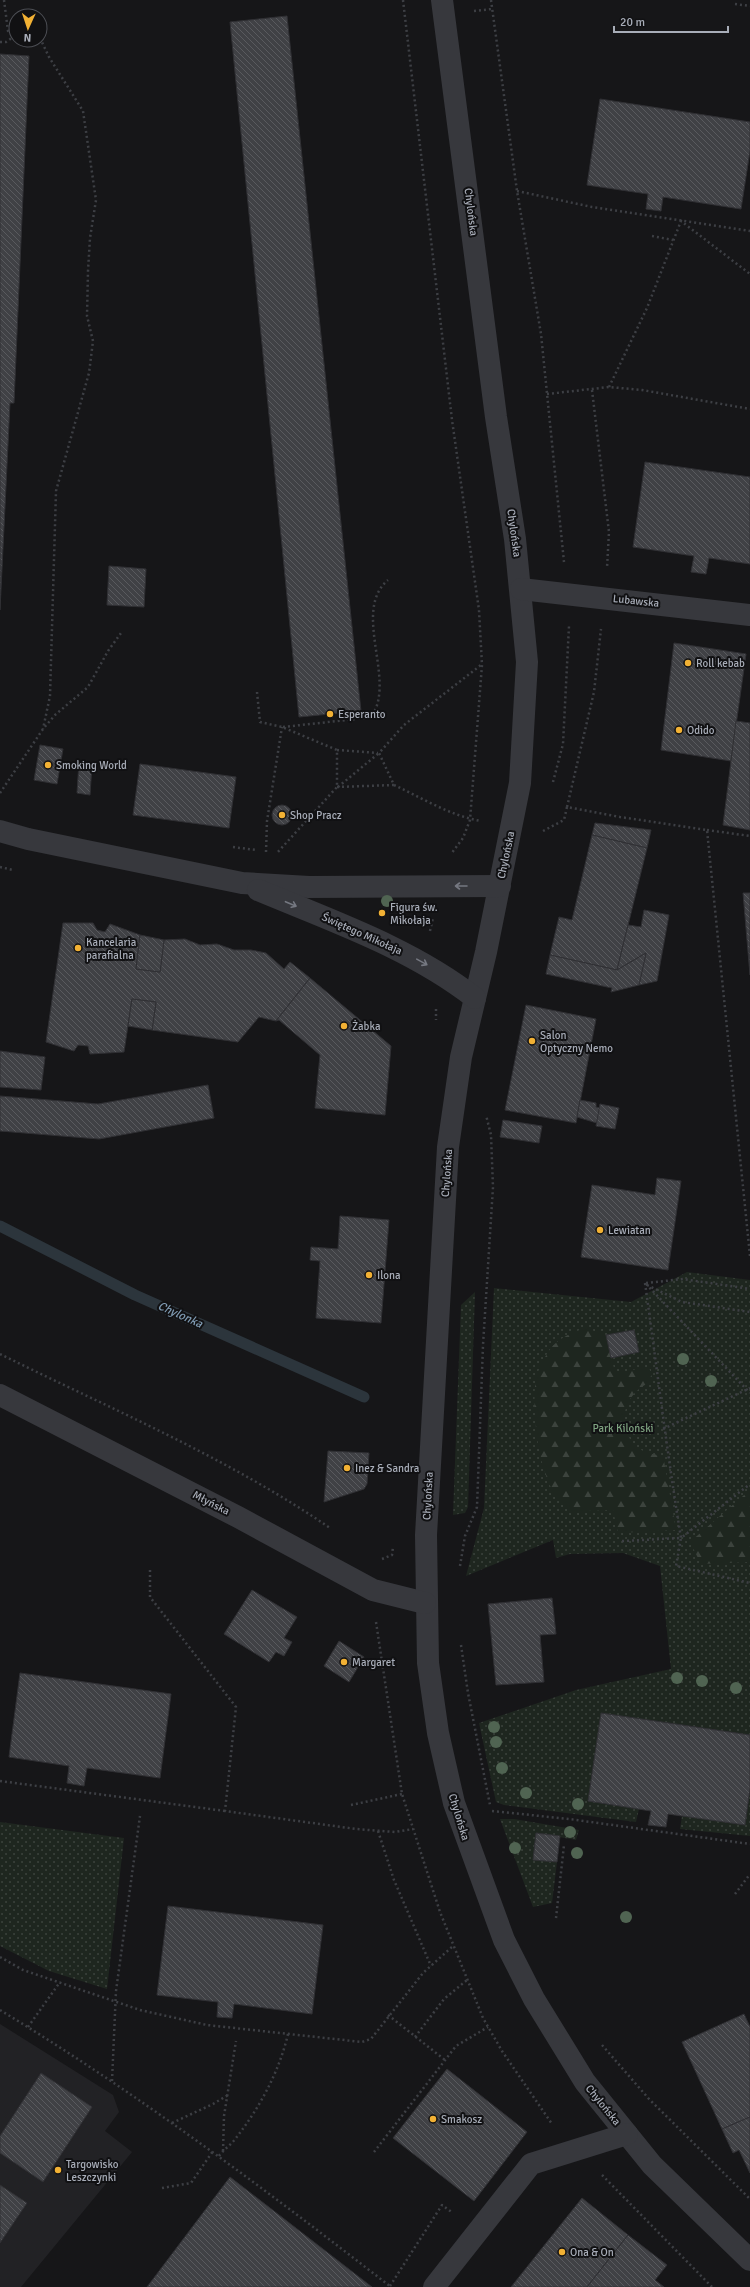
<svg xmlns="http://www.w3.org/2000/svg" width="750" height="2287" font-family="Signika,sans-serif">
<defs>
<pattern id="green-dots" width="8" height="8" patternUnits="userSpaceOnUse"><rect width="8" height="8" fill="#1e261f"/><path d="M2 2h.1M6 6h.1" fill="none" stroke="#3c433d" stroke-width="1.8" stroke-linecap="round"/></pattern>
<pattern id="forest-firs" width="22" height="20" patternUnits="userSpaceOnUse"><rect width="22" height="20" fill="#1e261f"/><path d="M5 1l3.5 6h-7zM16 11l3.5 6h-7z" fill="#3c433d"/></pattern>
<pattern id="building-back-hatch" width="6" height="6" patternUnits="userSpaceOnUse"><rect width="6" height="6" fill="#404145"/><path d="M-1 5l2 2M0 0l6 6M5-1l2 2" fill="none" stroke="#595a5e"/></pattern>
</defs>
<rect width="100%" height="100%" fill="#161618"/>
<path fill="#222225" d="M 0,2024 L 113,2095 L 119,2112 L 105,2131 L 132,2152 L 21,2287 L 0,2287 Z"/>
<g fill="url(#green-dots)">
<path d="M 687,1272 L 750,1280 L 750,1735 L 601,1713 L 639,1809 L 636,1822 L 504,1805 L 496,1802 L 479,1723 L 576,1690 L 671,1669 L 660,1566 L 623,1553 L 570,1554 L 556,1558 L 553,1540 L 466,1576 L 484,1508 L 494,1288 L 631,1302 Z"/>
<path d="M 475,1292 L 468,1507 L 465,1513 L 453,1515 L 461,1305 Z"/>
<path d="M 750,1789 L 750,1836 L 680,1829 L 682,1816 L 745,1824 Z"/>
<path d="M 500,1819 L 514,1819 L 579,1830 L 576,1840 L 536,1833 L 533,1860 L 557,1862 L 552,1903 L 533,1907 Z"/>
<path d="M 0,1822 L 124,1838 L 107,1989 L 49,1971 L 0,1946 Z"/>
</g>
<g fill="url(#forest-firs)">
<path d="M 585,1328 L 606,1335 L 615,1373 L 649,1367 L 653,1381 C 609,1398 618,1456 663,1455 L 676,1530 L 618,1533 L 613,1510 C 605,1510 578,1512 573,1511 C 538,1497 531,1409 536,1378 C 538,1370 546,1354 551,1348 C 560,1337 572,1333 585,1328 Z"/>
<path d="M 750,1490 L 750,1562 L 701,1564 L 690,1542 Z"/>
</g>
<g fill="none" stroke-linecap="round" stroke-linejoin="round">
<path stroke="#2c353c" stroke-width="11" d="M 0,1226 L 135,1295 L 364,1397"/>
</g>
<g fill="url(#building-back-hatch)" stroke="#303034">
<path d="M 287,16 L 361,711 L 299,717 L 230,22 Z"/>
<path d="M 0,54 L 29,56 L 14,403 L 10,403 L 0,610 Z"/>
<path d="M 600,99 L 750,122 L 750,151 L 741,209 L 663,197 L 661,211 L 646,209 L 648,194 L 587,185 Z"/>
<path d="M 645,462 L 750,477 L 750,564 L 709,558 L 706,574 L 691,572 L 694,556 L 633,547 Z"/>
<path d="M 109,566 L 146,569 L 144,607 L 107,605 Z"/>
<path d="M 674,643 L 746,654 L 731,761 L 661,750 Z"/>
<path d="M 736,721 L 750,723 L 750,830 L 723,825 Z"/>
<path d="M 40,745 L 63,749 L 57,784 L 34,780 Z"/>
<path d="M 79,762 L 92,764 L 90,795 L 77,793 Z"/>
<path d="M 140,764 L 236,777 L 229,828 L 133,815 Z"/>
<circle cx="282" cy="815" r="10"/>
<path d="M 595,823 L 651,830 L 647,848 L 592,835 Z"/>
<path d="M 592,835 L 647,848 L 617,970 L 550,955 L 559,917 L 572,920 Z"/>
<path d="M 743,893 L 750,893 L 750,975 Z"/>
<path d="M 644,910 L 669,915 L 657,981 L 639,985 L 646,953 L 617,970 L 628,925 L 641,927 Z"/>
<path d="M 63,923 L 93,923 L 97,930 L 105,932 L 110,924 L 140,935 L 136,969 L 160,972 L 164,940 L 185,939 L 200,945 L 217,944 L 234,950 L 251,950 L 266,953 L 284,969 L 290,962 L 310,978 L 276,1021 L 259,1017 L 238,1042 L 152,1030 L 156,1002 L 132,999 L 124,1052 L 90,1054 L 88,1046 L 78,1045 L 74,1051 L 46,1042 Z"/>
<path d="M 140,935 L 164,940 L 160,972 L 136,969 Z"/>
<path d="M 646,953 L 639,985 L 611,992 L 612,988 L 546,974 L 550,955 L 617,970 Z"/>
<path d="M 310,978 L 391,1046 L 385,1115 L 315,1108 L 320,1055 L 279,1020 L 276,1021 Z"/>
<path d="M 132,999 L 156,1002 L 152,1030 L 128,1026 Z"/>
<path d="M 526,1005 L 596,1019 L 576,1123 L 505,1110 Z"/>
<path d="M 0,1051 L 45,1057 L 41,1090 L 0,1087 Z"/>
<path d="M 208,1085 L 214,1118 L 99,1139 L 0,1131 L 0,1096 L 98,1104 Z"/>
<path d="M 580,1100 L 596,1103 L 596,1107 L 600,1108 L 597,1123 L 577,1117 Z"/>
<path d="M 600,1104 L 619,1108 L 615,1129 L 596,1126 Z"/>
<path d="M 503,1120 L 542,1126 L 539,1143 L 500,1137 Z"/>
<path d="M 657,1178 L 681,1181 L 668,1270 L 581,1257 L 592,1185 L 655,1195 Z"/>
<path d="M 340,1216 L 389,1220 L 381,1323 L 316,1318 L 320,1261 L 310,1260 L 311,1247 L 338,1249 Z"/>
<path d="M 634,1330 L 639,1352 L 611,1358 L 606,1335 Z"/>
<path d="M 328,1451 L 369,1453 L 367,1484 L 364,1489 L 324,1502 Z"/>
<path d="M 252,1590 L 297,1617 L 284,1638 L 292,1642 L 284,1656 L 276,1652 L 269,1662 L 224,1634 Z"/>
<path d="M 552,1598 L 556,1634 L 540,1635 L 544,1682 L 496,1685 L 488,1604 Z"/>
<path d="M 339,1641 L 364,1657 L 349,1682 L 324,1666 Z"/>
<path d="M 20,1673 L 171,1694 L 160,1778 L 87,1768 L 84,1786 L 67,1783 L 69,1766 L 9,1757 Z"/>
<path d="M 601,1713 L 750,1735 L 750,1789 L 745,1825 L 668,1814 L 666,1827 L 648,1825 L 651,1811 L 588,1801 Z"/>
<path d="M 536,1833 L 560,1836 L 557,1862 L 533,1860 Z"/>
<path d="M 168,1906 L 323,1925 L 312,2014 L 234,2004 L 232,2018 L 217,2017 L 218,2002 L 157,1995 Z"/>
<path d="M 744,2014 L 750,2027 L 750,2117 L 722,2129 L 682,2042 Z"/>
<path d="M 447,2069 L 527,2132 L 474,2201 L 393,2138 Z"/>
<path d="M 41,2073 L 92,2107 L 43,2182 L 0,2153 L 0,2136 Z"/>
<path d="M 750,2117 L 750,2173 L 739,2150 L 733,2153 L 722,2129 Z"/>
<path d="M 230,2177 L 372,2287 L 147,2287 Z"/>
<path d="M 0,2185 L 27,2203 L 0,2243 Z"/>
<path d="M 582,2198 L 628,2235 L 587,2287 L 511,2287 Z"/>
<path d="M 628,2235 L 667,2265 L 655,2280 L 664,2287 L 587,2287 Z"/>
</g>
<g fill="none" stroke-linecap="round" stroke-linejoin="round">
<g stroke="#3d3f44" stroke-width="2.5" stroke-dasharray="2 3" stroke-linecap="butt">
<path d="M 4,0 L 8,31 L 16,32"/>
<path d="M 403,0 L 452,420 L 479,610 L 482,665 L 470,820 L 463,838 L 451,854"/>
<path d="M 491,0 L 517,191 L 541,334 L 564,562"/>
<path d="M 735,4 L 750,6"/>
<path d="M 474,11 L 492,9"/>
<path d="M 40,38 L 49,57 L 83,111 L 96,200 L 90,238 L 88,271 L 87,316 L 93,341 L 89,373 L 56,491 L 50,696 L 43,729"/>
<path d="M 0,42 L 6,42 L 16,35"/>
<path d="M 517,191 L 592,207 L 750,231"/>
<path d="M 652,236 L 673,240"/>
<path d="M 609,387 L 647,308 L 681,221 L 750,274"/>
<path d="M 592,390 L 609,532 L 607,568"/>
<path d="M 547,394 L 609,387 L 642,390 L 750,409"/>
<path d="M 257,692 L 260,722 L 282,727 L 337,750 L 337,787 L 277,853"/>
<path d="M 283,727 L 365,718 L 373,714 C 395,678 352,610 388,580"/>
<path d="M 337,750 L 378,753"/>
<path d="M 553,782 L 563,744 L 569,626"/>
<path d="M 394,785 C 422,798 451,816 481,821"/>
<path d="M 337,787 L 394,785 L 379,753 L 404,725 L 481,665"/>
<path d="M 338,787 L 379,753"/>
<path d="M 0,793 L 43,729 L 55,715 L 88,687 L 108,651 L 121,633"/>
<path d="M 567,807 L 594,692 L 601,629"/>
<path d="M 707,830 L 750,836"/>
<path d="M 543,831 L 564,820 L 567,807 L 620,817 L 707,830 L 750,1256"/>
<path d="M 233,847 L 256,850"/>
<path d="M 266,852 L 267,821 L 282,727"/>
<path d="M 0,867 L 13,870"/>
<path d="M 430,931 L 433,918"/>
<path d="M 436,1009 L 436,1020"/>
<path d="M 645,1283 C 657,1368 667,1453 681,1538 L 750,1484"/>
<path d="M 646,1283 L 683,1279 L 750,1289"/>
<path d="M 646,1284 L 750,1393"/>
<path d="M 647,1285 L 682,1302 L 750,1312"/>
<path d="M 0,1354 C 111,1409 228,1458 330,1528"/>
<path d="M 663,1429 L 750,1388"/>
<path d="M 622,1541 L 681,1538 L 676,1566 L 750,1583"/>
<path d="M 382,1559 L 392,1555 L 393,1547"/>
<path d="M 460,1566 L 465,1536 L 477,1507 L 483,1345 L 493,1187 L 491,1135 L 486,1115"/>
<path d="M 150,1570 L 150,1597 L 236,1707 L 225,1811 L 356,1829 L 395,1832 L 413,1829"/>
<path d="M 376,1622 L 402,1794 L 440,1912 L 483,2018 L 502,2051 L 552,2124"/>
<path d="M 461,1645 L 468,1693 L 490,1805"/>
<path d="M 0,1781 L 225,1811"/>
<path d="M 351,1805 L 402,1794"/>
<path d="M 492,1811 L 569,1819 L 750,1844"/>
<path d="M 378,1831 L 394,1880 L 431,1966"/>
<path d="M 735,1894 L 750,1874"/>
<path d="M 556,1918 L 564,1845"/>
<path d="M 0,1957 L 23,1970 L 140,2010 L 207,2025 L 362,2042 L 371,2039 L 423,1973 L 453,1946"/>
<path d="M 0,2010 C 137,2093 265,2189 391,2287"/>
<path d="M 388,2015 L 445,2060"/>
<path d="M 28,2027 L 60,1982"/>
<path d="M 415,2037 L 444,1999 L 467,1980"/>
<path d="M 602,2045 L 649,2099 L 750,2199"/>
<path d="M 112,2081 L 116,1991 L 140,1816"/>
<path d="M 172,2123 L 213,2104 L 228,2095"/>
<path d="M 223,2151 L 224,2116 L 236,2041"/>
<path d="M 374,2152 L 456,2046 L 488,2027"/>
<path d="M 219,2156 C 224,2149 231,2145 236,2138 C 260,2107 279,2072 288,2034"/>
<path d="M 602,2175 L 712,2287"/>
<path d="M 162,2188 L 191,2183 L 213,2151"/>
<path d="M 390,2286 L 442,2205 L 453,2213"/>
</g>
<g stroke="#37383d" stroke-width="22">
<path d="M 442,0 L 496,417 L 515,539 L 527,662 L 520,783 L 486,952 L 461,1057 L 448,1147 L 426,1535 L 428,1663 L 438,1733 L 454,1803 L 504,1940 L 534,1999 L 585,2082 L 652,2165 L 750,2260"/>
<path d="M 521,589 L 750,615"/>
<path d="M 0,831 L 28,839 L 242,883 L 309,887 L 500,886"/>
<path d="M 258,890 C 332,921 411,948 475,998"/>
<path d="M 0,1395 L 238,1517 L 373,1590 L 425,1603"/>
<path d="M 434,2287 L 531,2164 L 627,2134"/>
</g>
</g>
<g fill="#506452">
<circle cx="387" cy="901" r="6"/>
<circle cx="683" cy="1359" r="6"/>
<circle cx="711" cy="1381" r="6"/>
<circle cx="677" cy="1678" r="6"/>
<circle cx="702" cy="1681" r="6"/>
<circle cx="736" cy="1688" r="6"/>
<circle cx="494" cy="1727" r="6"/>
<circle cx="496" cy="1742" r="6"/>
<circle cx="502" cy="1768" r="6"/>
<circle cx="526" cy="1793" r="6"/>
<circle cx="578" cy="1804" r="6"/>
<circle cx="570" cy="1832" r="6"/>
<circle cx="515" cy="1848" r="6"/>
<circle cx="577" cy="1853" r="6"/>
<circle cx="626" cy="1917" r="6"/>
</g>
<defs><path id="oneway-shaft" d="M-6 0H5M1.5-3L5.5 0L1.5 3" fill="none" stroke-width="1.6" stroke-linecap="round" stroke-linejoin="round"/></defs>
<g stroke="#757881">
<use href="#oneway-shaft" transform="translate(461 886) rotate(180)"/>
<use href="#oneway-shaft" transform="translate(291 904) rotate(23)"/>
<use href="#oneway-shaft" transform="translate(422 962) rotate(29)"/>
</g>
<g fill="#f2b134" stroke="#111113" stroke-width="1.5">
<circle cx="688" cy="663" r="4"/>
<circle cx="330" cy="714" r="4"/>
<circle cx="679" cy="730" r="4"/>
<circle cx="48" cy="765" r="4"/>
<circle cx="282" cy="815" r="4"/>
<circle cx="382" cy="913" r="4"/>
<circle cx="78" cy="948" r="4"/>
<circle cx="344" cy="1026" r="4"/>
<circle cx="532" cy="1041" r="4"/>
<circle cx="600" cy="1230" r="4"/>
<circle cx="369" cy="1275" r="4"/>
<circle cx="347" cy="1468" r="4"/>
<circle cx="344" cy="1662" r="4"/>
<circle cx="433" cy="2119" r="4"/>
<circle cx="58" cy="2170" r="4"/>
<circle cx="562" cy="2252" r="4"/>
</g>
<g text-anchor="middle" dominant-baseline="central" stroke-width="4" stroke-linejoin="round" paint-order="stroke">
<g font-size="11" fill="#a8adb8" stroke="#111113">
<text transform="translate(471 212) rotate(83)">Chylońska</text>
<text transform="translate(514 533) rotate(82)">Chylońska</text>
<text transform="translate(636 601) rotate(6)">Lubawska</text>
<text transform="translate(506 855) rotate(-78)">Chylońska</text>
<text transform="translate(362 934) rotate(24)">Świętego Mikołaja</text>
<text transform="translate(447 1173) rotate(-86)">Chylońska</text>
<text transform="translate(428 1496) rotate(-87)">Chylońska</text>
<text transform="translate(211 1503) rotate(27)">Młyńska</text>
<text transform="translate(459 1817) rotate(73)">Chylońska</text>
<text transform="translate(603 2105) rotate(51)">Chylońska</text>
</g>
<g font-size="11" fill="#a8adb8" stroke="#111113" text-anchor="start">
<text x="696" y="663">Roll kebab</text>
<text x="338" y="714">Esperanto</text>
<text x="687" y="730">Odido</text>
<text x="56" y="765">Smoking World</text>
<text x="290" y="815">Shop Pracz</text>
<text x="390" y="907">Figura św.<tspan x="390" dy="13">Mikołaja</tspan></text>
<text x="86" y="942">Kancelaria<tspan x="86" dy="13">parafialna</tspan></text>
<text x="352" y="1026">Żabka</text>
<text x="540" y="1035">Salon<tspan x="540" dy="13">Optyczny Nemo</tspan></text>
<text x="608" y="1230">Lewiatan</text>
<text x="377" y="1275">Ilona</text>
<text x="355" y="1468">Inez &amp; Sandra</text>
<text x="352" y="1662">Margaret</text>
<text x="441" y="2119">Smakosz</text>
<text x="66" y="2164">Targowisko<tspan x="66" dy="13">Leszczynki</tspan></text>
<text x="570" y="2252">Ona &amp; On</text>
</g>
<g font-size="11" fill="#7fa381" stroke="#111113">
<text x="623" y="1428">Park Kiloński</text>
</g>
<g font-size="12" font-style="italic" fill="#7f9bb3" stroke="#111113">
<text transform="translate(180 1315) rotate(24)">Chylonka</text>
</g>
</g>
<g transform="translate(28 28) rotate(183)"><circle r="19" fill="#111113" stroke="#4d4f55"/>
<path d="M0-3L7 15L0 10L-7 15Z" fill="#f2b134"/>
<text y="-6" font-size="11" font-weight="bold" text-anchor="middle" fill="#a8adb8">N</text>
</g>
<path d="M614 26v6h114v-6" fill="none" stroke="#a8adb8" stroke-width="2"/>
<text x="620" y="26" font-size="12" fill="#a8adb8" stroke="#111113" stroke-width="3" paint-order="stroke">20 m</text>
</svg>
